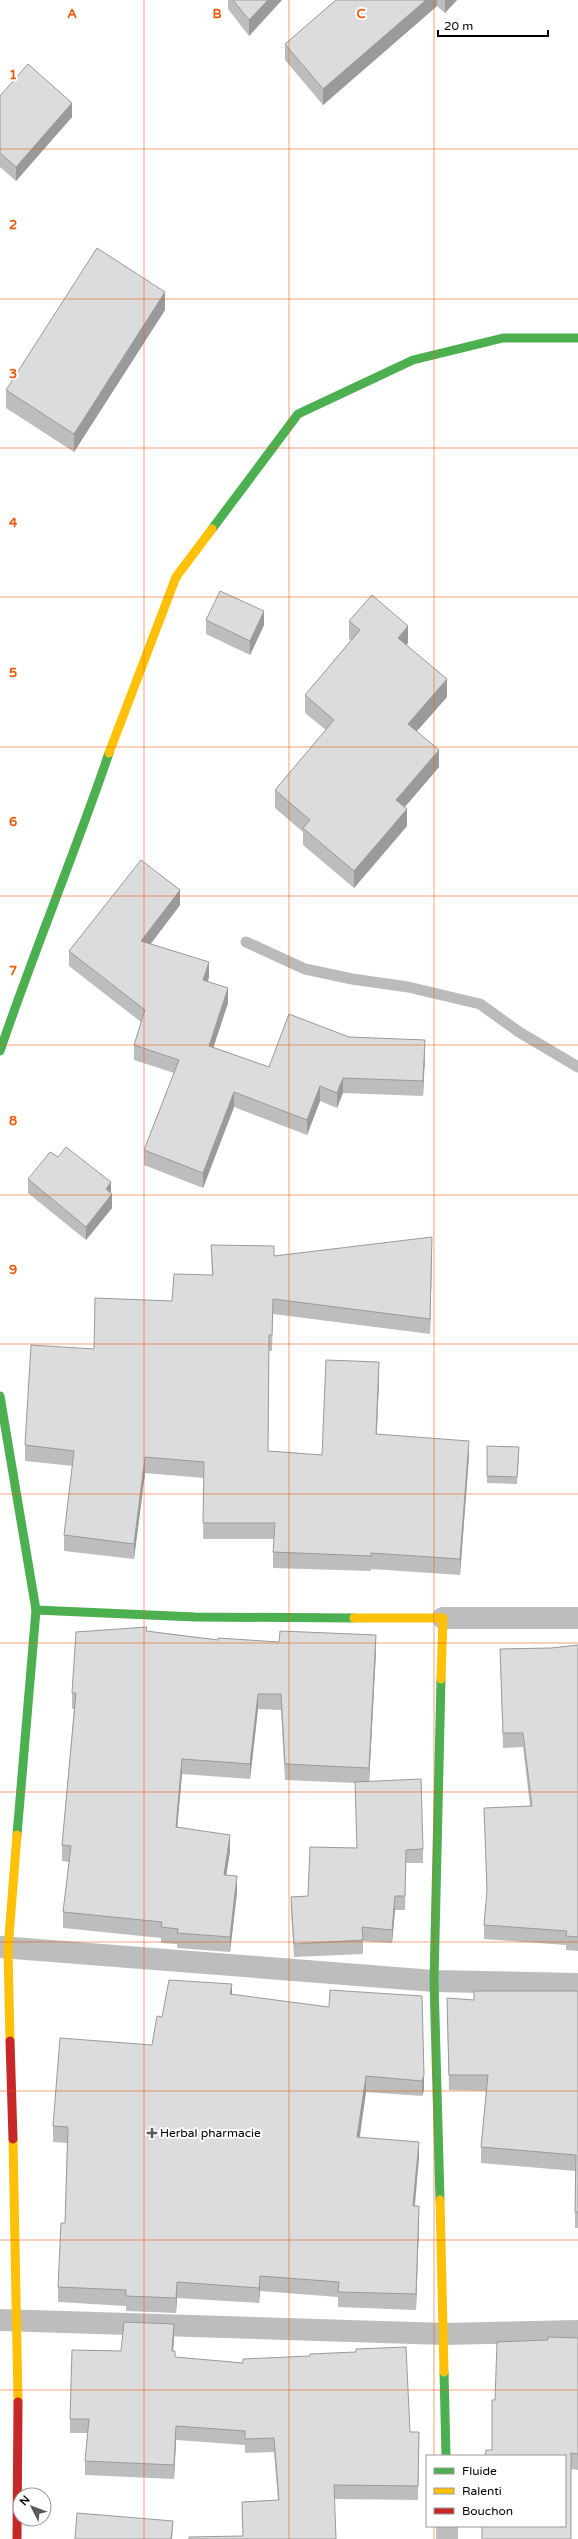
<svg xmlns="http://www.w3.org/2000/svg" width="578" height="2539" font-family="'Varela Round',sans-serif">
<rect width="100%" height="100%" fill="#fff"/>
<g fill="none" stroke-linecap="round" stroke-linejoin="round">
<path stroke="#bbb" stroke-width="11" d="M 246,942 L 305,969 L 352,979 L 408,987 L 480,1004 L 519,1032 L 578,1067"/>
<g stroke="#bdbdbd" stroke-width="22">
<path d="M 443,1618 L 578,1618"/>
<path d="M 0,1947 L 434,1981 L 578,1984"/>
<path d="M 0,2320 L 445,2334 L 578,2331"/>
<path d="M 447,2526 L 447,2539"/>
</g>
<g stroke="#4caf50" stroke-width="9">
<path d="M 212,529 L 298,414 L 413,360 L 503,338 L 578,338"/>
<path d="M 0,1051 C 34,951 75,853 109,753"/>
<path d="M 0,1396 L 36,1610 L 17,1835"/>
<path d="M 36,1610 L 195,1617 L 354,1618"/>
<path d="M 440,2200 L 434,1981 L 441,1679"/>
<path d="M 444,2372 L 446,2456"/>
</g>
<g stroke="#ffc107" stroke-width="9">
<path d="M 109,753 L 176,577 L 212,529"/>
<path d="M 354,1618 L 443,1618 L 441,1679"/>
<path d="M 10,2041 L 8,1949 L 17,1835"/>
<path d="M 13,2139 L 18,2402"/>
<path d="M 440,2200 L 444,2372"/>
</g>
<g stroke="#c62828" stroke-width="9">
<path d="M 10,2041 L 13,2139"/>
<path d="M 17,2539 L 18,2402"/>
</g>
</g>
<g fill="#bdbdbd">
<path d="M 228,0 L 282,0 L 249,36 L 228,9 Z"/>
<path d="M 336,0 L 457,0 L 445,13 L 437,6 L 323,105 L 285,60 L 285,44 Z"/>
<path d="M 0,96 L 72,117 L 16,181 L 0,167 Z"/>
<path d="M 165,310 L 74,452 L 6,408 L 6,390 Z"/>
<path d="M 206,620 L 264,625 L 250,655 L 206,634 Z"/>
<path d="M 349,621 L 408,643 L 406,645 L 447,697 L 417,731 L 439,767 L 405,807 L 407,826 L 354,888 L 303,845 L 303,832 L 275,808 L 275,790 L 326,730 L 305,713 L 305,695 L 351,640 L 349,639 Z"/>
<path d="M 180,905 L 151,944 L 209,977 L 208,982 L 228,1003 L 213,1047 L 269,1067 L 349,1037 L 425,1055 L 423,1096 L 343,1093 L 337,1108 L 320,1101 L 307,1135 L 234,1107 L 203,1188 L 144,1165 L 144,1150 L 174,1073 L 134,1060 L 134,1045 L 141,1022 L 69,966 L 69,951 Z"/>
<path d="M 58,1157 L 111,1193 L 112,1208 L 86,1240 L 28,1193 L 28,1179 Z"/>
<path d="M 211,1245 L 274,1256 L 432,1253 L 430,1334 L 273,1314 L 272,1351 L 269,1351 L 268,1451 L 322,1455 L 379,1378 L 377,1434 L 469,1456 L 460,1575 L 371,1569 L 371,1571 L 273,1568 L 273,1552 L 274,1539 L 203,1539 L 204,1478 L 145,1473 L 134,1559 L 64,1551 L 64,1535 L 73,1466 L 25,1461 L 25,1445 L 94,1349 L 212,1275 Z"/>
<path d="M 487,1446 L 519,1454 L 517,1484 L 487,1483 Z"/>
<path d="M 147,1631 L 218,1640 L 376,1651 L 369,1782 L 423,1849 L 423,1863 L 406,1863 L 405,1910 L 395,1910 L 392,1943 L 363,1941 L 363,1954 L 294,1957 L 291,1910 L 291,1897 L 308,1896 L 357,1848 L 355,1783 L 285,1780 L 281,1710 L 258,1709 L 250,1779 L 182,1774 L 177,1827 L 230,1851 L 226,1875 L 237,1892 L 230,1952 L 177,1948 L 177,1944 L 161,1943 L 161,1938 L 63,1928 L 63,1912 L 69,1862 L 62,1861 L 62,1845 L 74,1709 L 72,1709 L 72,1693 Z"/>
<path d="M 578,1645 L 578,1951 L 566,1950 L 566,1945 L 484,1939 L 484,1925 L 487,1895 L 484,1808 L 530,1806 L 523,1747 L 503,1748 L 500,1649 L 551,1648 Z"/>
<path d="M 578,1991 L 578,2228 L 575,2228 L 575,2171 L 481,2163 L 481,2147 L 486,2091 L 449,2090 L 447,2014 L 447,1998 L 474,2000 Z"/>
<path d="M 232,1995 L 329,2007 L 422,1996 L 424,2090 L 422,2096 L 366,2092 L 360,2137 L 419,2157 L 415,2206 L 419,2222 L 416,2310 L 338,2307 L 338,2297 L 260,2291 L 259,2303 L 177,2298 L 176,2313 L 126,2311 L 126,2306 L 58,2302 L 58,2287 L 65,2223 L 67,2143 L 53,2142 L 53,2126 L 152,2045 L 162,2017 Z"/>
<path d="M 174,2338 L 173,2351 L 175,2357 L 410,2432 L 419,2446 L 418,2500 L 335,2499 L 243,2536 L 242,2502 L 278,2500 L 274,2452 L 245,2453 L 245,2445 L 176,2440 L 174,2479 L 85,2475 L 85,2461 L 88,2433 L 70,2433 L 70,2419 L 121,2351 Z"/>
<path d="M 578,2338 L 578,2470 L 571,2469 L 492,2450 L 495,2400 L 548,2340 Z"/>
</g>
<g fill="#9a9a9a">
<path d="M 268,0 L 282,0 L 249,36 L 249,20 Z"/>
<path d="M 426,0 L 437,0 L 437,6 L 323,105 L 323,89 Z"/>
<path d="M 445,0 L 457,0 L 445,13 Z"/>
<path d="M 72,103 L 72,117 L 16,181 L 16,167 Z"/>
<path d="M 165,292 L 165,310 L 74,452 L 74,434 Z"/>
<path d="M 264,611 L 264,625 L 250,655 L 250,641 Z"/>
<path d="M 408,626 L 408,643 L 398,655 L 398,638 Z"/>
<path d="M 447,679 L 447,697 L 408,741 L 408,724 Z"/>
<path d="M 439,750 L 439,767 L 396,817 L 396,800 Z"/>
<path d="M 407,809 L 407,826 L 354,888 L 354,871 Z"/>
<path d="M 180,890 L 180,905 L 141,956 L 141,941 Z"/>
<path d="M 209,962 L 209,977 L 203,995 L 203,980 Z"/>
<path d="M 228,988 L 228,1003 L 209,1061 L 209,1046 Z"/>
<path d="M 425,1040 L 425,1055 L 423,1096 L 423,1081 Z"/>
<path d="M 343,1078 L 343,1093 L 337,1108 L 337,1093 Z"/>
<path d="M 320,1086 L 320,1101 L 307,1135 L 307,1120 Z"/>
<path d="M 234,1092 L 234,1107 L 203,1188 L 203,1173 Z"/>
<path d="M 111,1182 L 111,1195 L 112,1194 L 112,1208 L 86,1240 L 86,1227 L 106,1189 Z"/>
<path d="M 432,1237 L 432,1253 L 430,1334 L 430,1319 Z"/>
<path d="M 379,1362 L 379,1378 L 376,1450 L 376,1434 Z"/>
<path d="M 469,1441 L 469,1456 L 460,1575 L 460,1559 Z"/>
<path d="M 145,1457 L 145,1473 L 134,1559 L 134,1544 Z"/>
<path d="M 376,1635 L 376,1651 L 369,1784 L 369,1768 Z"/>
<path d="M 258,1694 L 258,1709 L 250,1779 L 250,1764 Z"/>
<path d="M 182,1759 L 182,1774 L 176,1842 L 176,1827 Z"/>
<path d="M 230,1835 L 230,1851 L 224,1891 L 224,1875 Z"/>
<path d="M 237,1876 L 237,1892 L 230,1952 L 230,1937 Z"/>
<path d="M 395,1896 L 395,1910 L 392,1943 L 392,1930 Z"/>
<path d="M 232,1984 L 232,2000 L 230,1994 Z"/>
<path d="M 424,2075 L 424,2090 L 422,2096 L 422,2081 Z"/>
<path d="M 366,2076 L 366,2092 L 357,2153 L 357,2137 Z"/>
<path d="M 419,2142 L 419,2157 L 413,2222 L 413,2206 Z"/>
<path d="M 419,2206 L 419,2222 L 416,2310 L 416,2294 Z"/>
<path d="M 260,2276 L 260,2291 L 259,2303 L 259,2288 Z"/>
<path d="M 177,2282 L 177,2298 L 176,2313 L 176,2298 Z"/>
<path d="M 174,2324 L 174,2338 L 172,2365 L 172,2351 Z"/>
<path d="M 176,2426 L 176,2440 L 174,2479 L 174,2465 Z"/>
<path d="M 173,2521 L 172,2539 L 171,2539 Z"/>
</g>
<g fill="#dcdcdc" stroke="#9a9a9a">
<path d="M 233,0 L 268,0 L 249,20 Z"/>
<path d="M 336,0 L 426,0 L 323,89 L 285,44 Z"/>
<path d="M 28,64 L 72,103 L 16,167 L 0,153 L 0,96 Z"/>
<path d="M 97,248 L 165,292 L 74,434 L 6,390 Z"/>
<path d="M 220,591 L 264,611 L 250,641 L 206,620 Z"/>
<path d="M 372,595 L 408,626 L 398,638 L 447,679 L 408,724 L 439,750 L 396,800 L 407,809 L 354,871 L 303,828 L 310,820 L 275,790 L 334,720 L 305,695 L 360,630 L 349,621 Z"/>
<path d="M 141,860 L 180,890 L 141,941 L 209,962 L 203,980 L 228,988 L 209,1046 L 269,1067 L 289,1014 L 349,1037 L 425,1040 L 423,1081 L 343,1078 L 337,1093 L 320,1086 L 307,1120 L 234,1092 L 203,1173 L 144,1150 L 179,1060 L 134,1045 L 145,1010 L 69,951 Z"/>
<path d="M 66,1147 L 111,1182 L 106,1189 L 112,1194 L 86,1227 L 28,1179 L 50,1152 L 58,1157 Z"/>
<path d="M 432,1237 L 430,1319 L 273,1299 L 272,1335 L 269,1335 L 268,1451 L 322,1455 L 326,1360 L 379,1362 L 376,1434 L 469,1441 L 460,1559 L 371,1553 L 371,1556 L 273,1552 L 275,1523 L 203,1523 L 204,1462 L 145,1457 L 134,1544 L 64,1535 L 74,1451 L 25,1445 L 31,1345 L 94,1349 L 95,1298 L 172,1301 L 174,1274 L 213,1275 L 211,1245 L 274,1246 L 274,1256 Z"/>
<path d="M 487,1446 L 519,1447 L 517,1477 L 487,1476 Z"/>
<path d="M 147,1627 L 146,1631 L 218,1640 L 218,1638 L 279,1642 L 280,1631 L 376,1635 L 369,1768 L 285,1764 L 281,1694 L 258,1694 L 250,1764 L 182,1759 L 176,1827 L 230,1835 L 224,1875 L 237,1876 L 230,1937 L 177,1933 L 178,1929 L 161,1927 L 162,1922 L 63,1912 L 71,1846 L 62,1845 L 76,1693 L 72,1693 L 76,1632 Z"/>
<path d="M 578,1645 L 578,1937 L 566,1936 L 567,1931 L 484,1925 L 487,1890 L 484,1808 L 532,1806 L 523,1733 L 503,1733 L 500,1649 L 551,1648 Z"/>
<path d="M 421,1779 L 423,1849 L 406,1850 L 405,1896 L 395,1896 L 392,1930 L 362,1927 L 363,1940 L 294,1944 L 291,1897 L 308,1896 L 310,1847 L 357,1848 L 355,1782 Z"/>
<path d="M 169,1980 L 232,1984 L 230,1994 L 329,2007 L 330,1990 L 422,1996 L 424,2075 L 422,2081 L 366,2076 L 357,2137 L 419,2142 L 413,2206 L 419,2206 L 416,2294 L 338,2292 L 339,2282 L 260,2276 L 259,2288 L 177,2282 L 176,2298 L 126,2296 L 126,2290 L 58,2287 L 61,2223 L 65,2223 L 68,2127 L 53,2126 L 60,2038 L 152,2045 L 157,2016 L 162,2017 Z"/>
<path d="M 474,1991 L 578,1991 L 578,2212 L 575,2212 L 576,2155 L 481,2147 L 488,2075 L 449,2075 L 447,1998 L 474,2000 Z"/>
<path d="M 124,2322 L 174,2324 L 172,2351 L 175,2351 L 175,2357 L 243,2363 L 243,2359 L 310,2356 L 310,2354 L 356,2352 L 356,2349 L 406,2347 L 410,2432 L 419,2432 L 418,2486 L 334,2485 L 336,2539 L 189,2539 L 189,2537 L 243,2536 L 242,2502 L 279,2500 L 274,2438 L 245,2439 L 245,2431 L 176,2426 L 174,2465 L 85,2461 L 89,2419 L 70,2419 L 72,2350 L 121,2351 Z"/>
<path d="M 548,2337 L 578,2338 L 578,2454 L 571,2453 L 571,2539 L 482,2539 L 482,2526 L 565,2526 L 565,2456 L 485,2456 L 486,2450 L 492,2450 L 492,2400 L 495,2400 L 497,2342 L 548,2340 Z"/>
<path d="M 77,2513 L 173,2521 L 171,2539 L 75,2539 Z"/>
</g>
<path fill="none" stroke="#e8590c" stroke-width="1" stroke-opacity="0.55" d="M 144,0 L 144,2539M 289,0 L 289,2539M 434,0 L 434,2456M 0,149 L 578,149M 0,299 L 578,299M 0,448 L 578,448M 0,597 L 578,597M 0,747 L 578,747M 0,896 L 578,896M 0,1045 L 578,1045M 0,1195 L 578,1195M 0,1344 L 578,1344M 0,1494 L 578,1494M 0,1643 L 578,1643M 0,1792 L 578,1792M 0,1942 L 578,1942M 0,2091 L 578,2091M 0,2240 L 578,2240M 0,2390 L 578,2390M 434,2526 L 434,2539"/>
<path fill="#595959" stroke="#fff" stroke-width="1.5" d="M150 2127h4v4h4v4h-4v4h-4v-4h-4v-4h4z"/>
<g text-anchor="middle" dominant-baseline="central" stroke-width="4" stroke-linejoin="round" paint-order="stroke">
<g font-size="12" fill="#000" stroke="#fff" text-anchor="start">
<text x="160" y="2133">Herbal pharmacie</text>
</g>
</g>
<g font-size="13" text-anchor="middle" font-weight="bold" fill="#e8590c" stroke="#fff" stroke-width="4" stroke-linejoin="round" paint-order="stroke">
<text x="72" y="18">A</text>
<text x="217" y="18">B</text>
<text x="361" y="18">C</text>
<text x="13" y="79">1</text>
<text x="13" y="229">2</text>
<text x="13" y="378">3</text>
<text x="13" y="527">4</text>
<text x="13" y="677">5</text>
<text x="13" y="826">6</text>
<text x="13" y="975">7</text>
<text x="13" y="1125">8</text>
<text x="13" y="1274">9</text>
</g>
<rect x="426" y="2455" width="140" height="72" fill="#ffffff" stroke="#999999"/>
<rect x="434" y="2468" width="20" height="6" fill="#4caf50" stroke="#999999"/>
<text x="462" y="2475" font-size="12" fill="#000000">Fluide</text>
<rect x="434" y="2488" width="20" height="6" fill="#ffc107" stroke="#999999"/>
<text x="462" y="2495" font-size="12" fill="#000000">Ralenti</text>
<rect x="434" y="2508" width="20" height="6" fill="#c62828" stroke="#999999"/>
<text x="462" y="2515" font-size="12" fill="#000000">Bouchon</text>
<g transform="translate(32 2507) rotate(312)"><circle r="19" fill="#ffffff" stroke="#999999"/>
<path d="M0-3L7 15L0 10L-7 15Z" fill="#595959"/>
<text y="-6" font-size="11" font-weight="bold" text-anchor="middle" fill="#000000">N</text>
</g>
<path d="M438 30v6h110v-6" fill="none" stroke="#000000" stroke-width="2"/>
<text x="444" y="30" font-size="12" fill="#000000" stroke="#ffffff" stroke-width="3" paint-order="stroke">20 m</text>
</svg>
